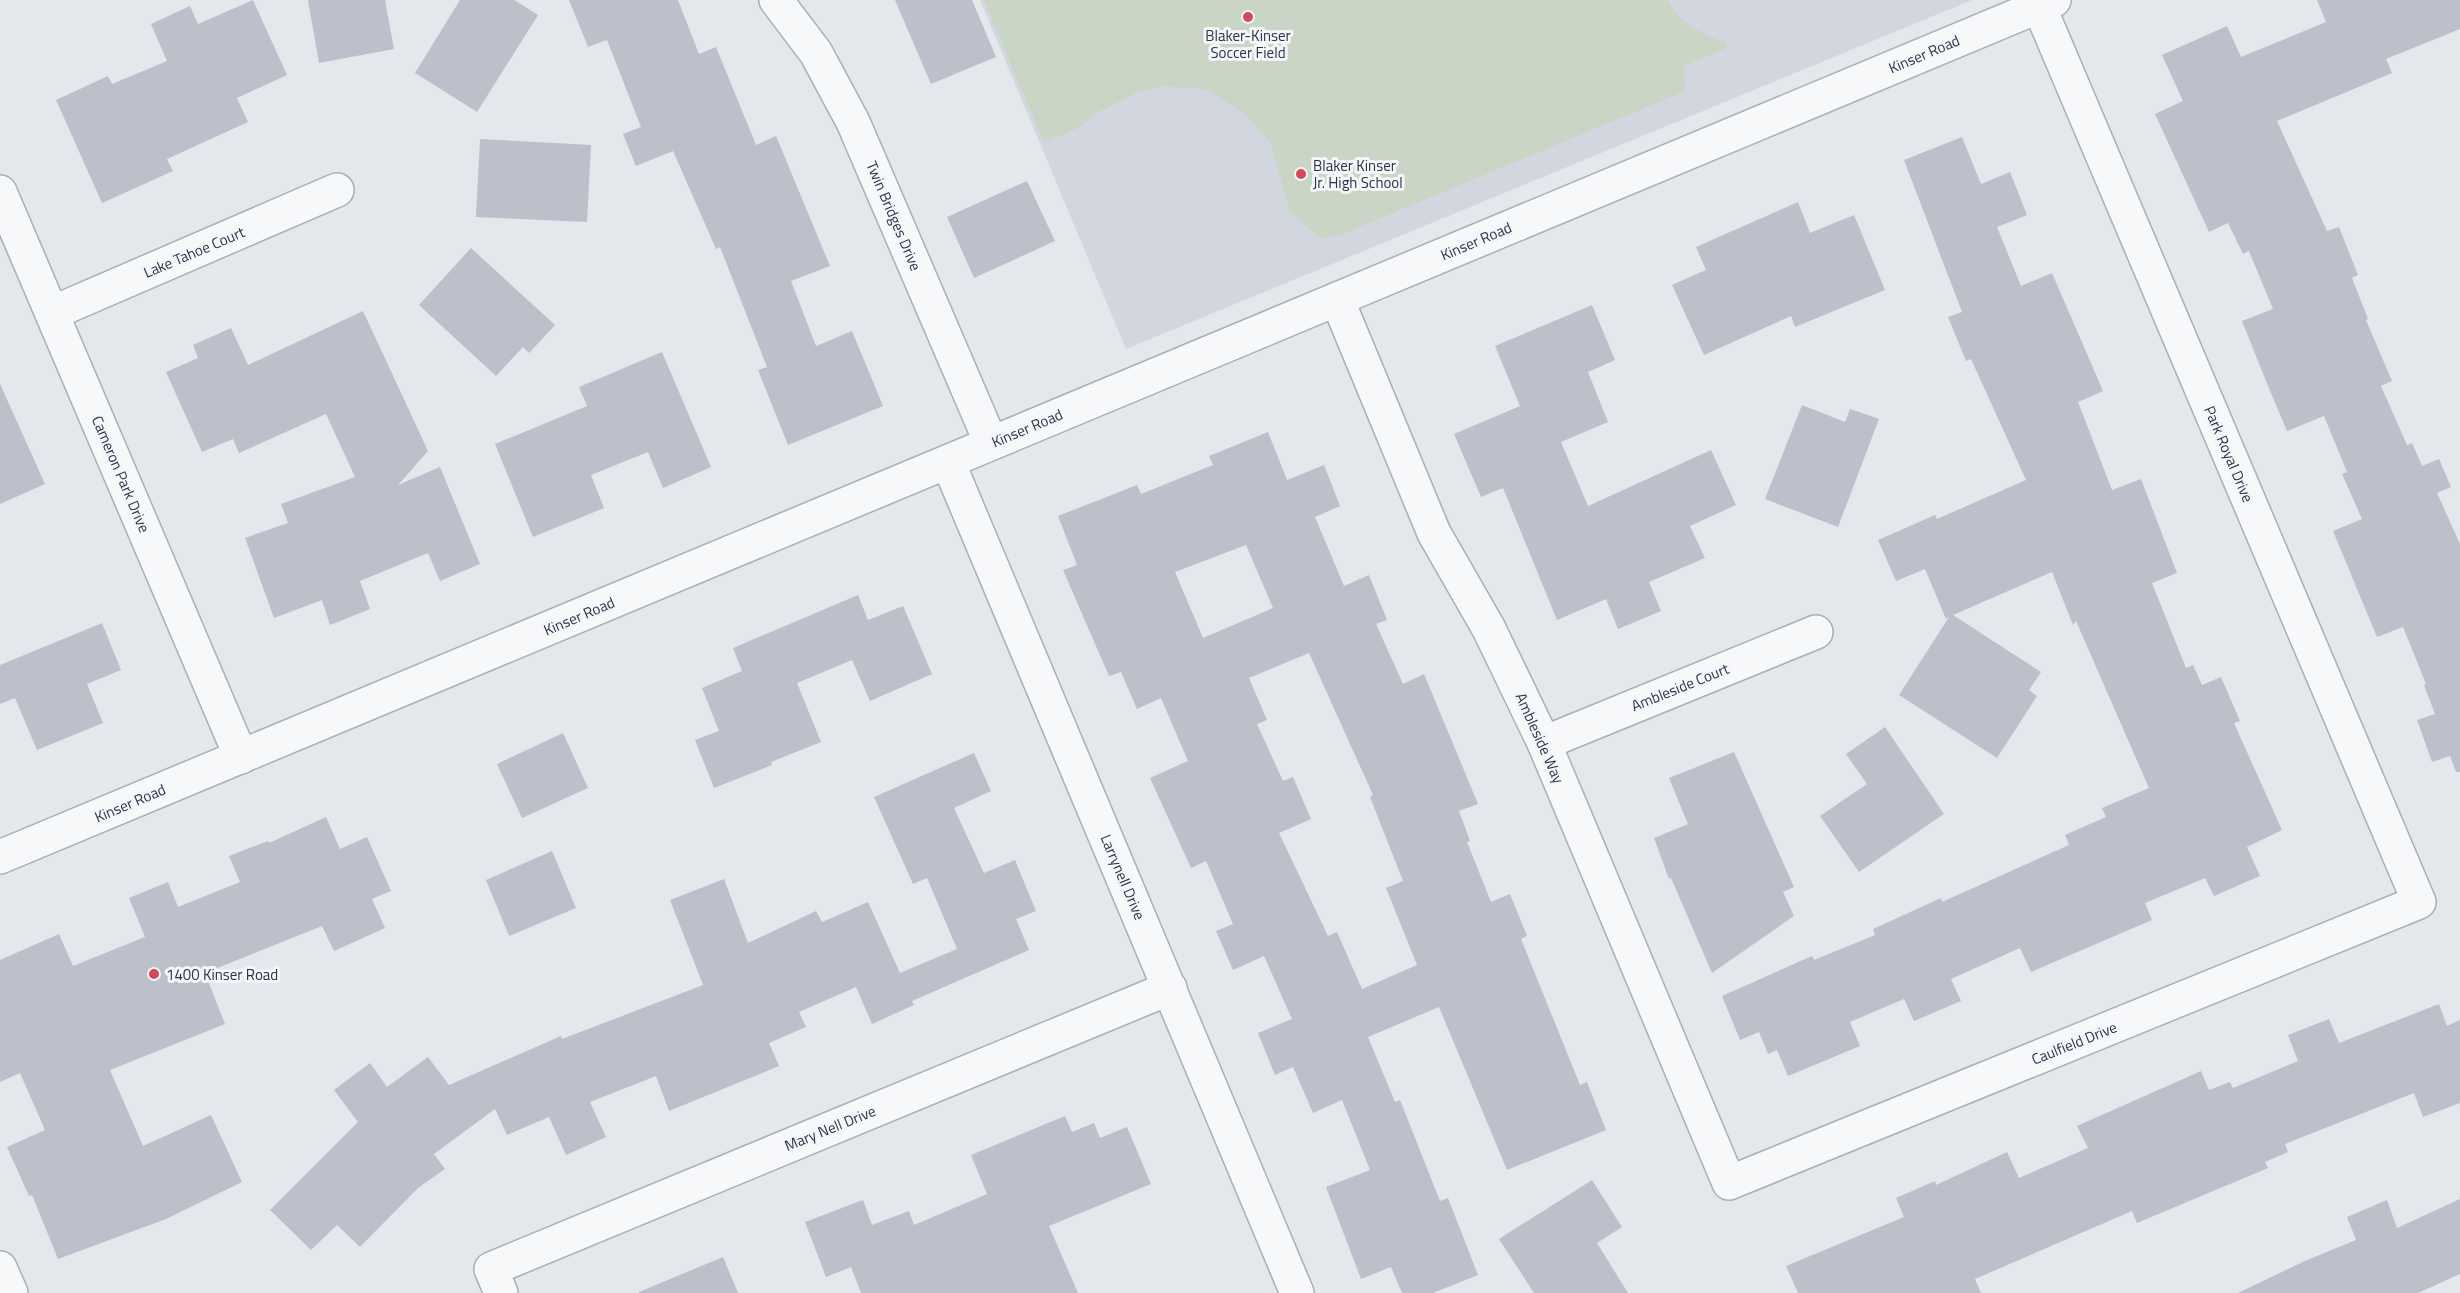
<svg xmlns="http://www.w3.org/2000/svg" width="2460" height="1293" font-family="'Titillium Web',sans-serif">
<rect width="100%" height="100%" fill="#e4e7ec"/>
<path fill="#d2d6de" d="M 980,0 L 1972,0 L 1126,349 Z"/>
<path fill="#c9d6c5" d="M 984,0 L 1668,0 C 1681,25 1700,32 1725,43 L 1727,48 L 1684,66 L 1685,91 L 1338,236 L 1320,238 L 1290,212 L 1271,144 L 1247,116 L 1214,94 L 1201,89 L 1164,86 L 1138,92 L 1097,113 L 1078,128 L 1044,142 Z"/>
<g fill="#bbc0ca" fill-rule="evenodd">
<path d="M 253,0 L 287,75 L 237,98 L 248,122 L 167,159 L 173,171 L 102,203 L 56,100 L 108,76 L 112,84 L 167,61 L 151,24 L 190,6 L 198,24 Z"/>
<path d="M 308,0 L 385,0 L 394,49 L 319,63 Z"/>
<path d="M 460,0 L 514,0 L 538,15 L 477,112 L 415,73 Z"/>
<path d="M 569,0 L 678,0 L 699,54 L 716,47 L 756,145 L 776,136 L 830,266 L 791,281 L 816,346 L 852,331 L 883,406 L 788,445 L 758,370 L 767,367 L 720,247 L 716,249 L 673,151 L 636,166 L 623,134 L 641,127 L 607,40 L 588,47 Z"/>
<path d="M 895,0 L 972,0 L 996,57 L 931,84 Z"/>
<path d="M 2317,0 L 2460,0 L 2460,29 L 2386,59 L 2392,73 L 2277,121 L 2327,231 L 2339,227 L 2358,275 L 2352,278 L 2368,319 L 2366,320 L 2392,381 L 2381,386 L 2407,445 L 2412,443 L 2422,466 L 2439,459 L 2451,487 L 2437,493 L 2460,544 L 2460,772 L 2456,772 L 2450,756 L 2432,762 L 2417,720 L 2435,714 L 2424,685 L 2426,684 L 2403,627 L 2377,637 L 2333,531 L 2362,519 L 2342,474 L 2347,472 L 2324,416 L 2287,431 L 2268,386 L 2242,321 L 2273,309 L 2249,251 L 2243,254 L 2228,223 L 2209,232 L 2155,114 L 2183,101 L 2162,55 L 2227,26 L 2241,57 L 2326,22 Z"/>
<path d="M 1962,137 L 1981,184 L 2010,172 L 2027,215 L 1997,227 L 2021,286 L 2052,273 L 2103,391 L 2078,402 L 2112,490 L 2141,479 L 2177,573 L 2152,583 L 2186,668 L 2193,665 L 2202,685 L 2221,677 L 2240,721 L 2234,723 L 2282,830 L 2247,847 L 2260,876 L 2214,896 L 2205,878 L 2145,903 L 2152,920 L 2031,972 L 2020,948 L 1951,979 L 1961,1001 L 1914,1021 L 1904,999 L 1850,1022 L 1860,1046 L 1788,1076 L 1777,1050 L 1768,1054 L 1759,1032 L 1740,1040 L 1722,996 L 1812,956 L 1814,960 L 1875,935 L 1873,929 L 1941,898 L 1942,902 L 2069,845 L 2065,835 L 2106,817 L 2102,808 L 2149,788 L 2076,621 L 2073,625 L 2052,572 L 1953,615 L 2041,672 L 2029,690 L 2037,696 L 1997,758 L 1899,695 L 1949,617 L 1946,619 L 1925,569 L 1896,581 L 1878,540 L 1935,515 L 1937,519 L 2026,480 L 1971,359 L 1966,361 L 1948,317 L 1962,312 L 1904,160 Z"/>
<path d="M 480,139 L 591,145 L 587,222 L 476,217 Z"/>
<path d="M 1027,181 L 1055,241 L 974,278 L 947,217 Z"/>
<path d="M 1798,202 L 1810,233 L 1854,215 L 1885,290 L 1795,327 L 1791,316 L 1704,355 L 1672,285 L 1706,270 L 1696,247 Z"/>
<path d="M 471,248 L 555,325 L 529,353 L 523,347 L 496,376 L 419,305 Z"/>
<path d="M 1592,305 L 1615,360 L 1588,372 L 1608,422 L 1561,442 L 1588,506 L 1711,450 L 1736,505 L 1690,526 L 1705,558 L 1649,582 L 1661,611 L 1618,629 L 1606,599 L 1557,620 L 1503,488 L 1481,497 L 1454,434 L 1520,406 L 1495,346 Z"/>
<path d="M 363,311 L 428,451 L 398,485 L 440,467 L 480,564 L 440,581 L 428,553 L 360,581 L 370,609 L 330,625 L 322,600 L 274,618 L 245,538 L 288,523 L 281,504 L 355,477 L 326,414 L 239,453 L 233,439 L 202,452 L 166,372 L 198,358 L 193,345 L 231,328 L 248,365 Z"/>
<path d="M 662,352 L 711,467 L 663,488 L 648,452 L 591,475 L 604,508 L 533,537 L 495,444 L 587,406 L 579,387 Z"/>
<path d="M 0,384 L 45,484 L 0,504 Z"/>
<path d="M 1802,405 L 1845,422 L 1850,409 L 1879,419 L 1838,527 L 1765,499 Z"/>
<path d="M 1268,432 L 1287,480 L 1324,465 L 1340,506 L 1315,517 L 1344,586 L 1369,575 L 1387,620 L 1376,624 L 1403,684 L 1424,674 L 1478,804 L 1459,811 L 1470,841 L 1467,842 L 1491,902 L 1510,894 L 1527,936 L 1521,939 L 1580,1085 L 1587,1082 L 1606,1130 L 1507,1170 L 1439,1007 L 1368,1037 L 1395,1102 L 1400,1100 L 1440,1201 L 1448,1198 L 1478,1275 L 1433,1293 L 1402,1293 L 1391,1267 L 1361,1279 L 1326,1187 L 1370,1170 L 1342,1100 L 1313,1113 L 1293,1067 L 1275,1075 L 1258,1033 L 1292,1019 L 1264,956 L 1233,970 L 1216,931 L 1233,924 L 1206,861 L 1191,868 L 1150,778 L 1188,761 L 1161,698 L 1137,709 L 1121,672 L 1109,676 L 1063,570 L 1077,565 L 1058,516 L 1137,485 L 1141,494 L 1213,465 L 1209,456 ZM 1246,545 L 1273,608 L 1203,638 L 1175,572 ZM 1309,653 L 1373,795 L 1370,797 L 1403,881 L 1386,888 L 1417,965 L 1362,989 L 1337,932 L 1328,936 L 1279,833 L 1311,819 L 1293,777 L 1283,781 L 1257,724 L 1267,720 L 1249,678 Z"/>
<path d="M 858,595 L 868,620 L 903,606 L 932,674 L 870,701 L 852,660 L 797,683 L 821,742 L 771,762 L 772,765 L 714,788 L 695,740 L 719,731 L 702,688 L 742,671 L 733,648 Z"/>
<path d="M 102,623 L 121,670 L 87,684 L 103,723 L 37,750 L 15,698 L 0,704 L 0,665 Z"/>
<path d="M 1885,727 L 1944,814 L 1859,872 L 1820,816 L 1867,784 L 1846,754 Z"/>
<path d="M 563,733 L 588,788 L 522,818 L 497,764 Z"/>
<path d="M 1734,752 L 1794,887 L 1783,892 L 1794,916 L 1712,973 L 1671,878 L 1669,879 L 1654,838 L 1688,824 L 1669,778 Z"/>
<path d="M 974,753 L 991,791 L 954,808 L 984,873 L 1015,860 L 1036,911 L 1016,919 L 1029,950 L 912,1001 L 914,1005 L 872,1024 L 856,987 L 799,1012 L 806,1027 L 769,1043 L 779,1066 L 669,1111 L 656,1076 L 590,1102 L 606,1137 L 566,1155 L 549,1117 L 507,1135 L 495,1109 L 434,1154 L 445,1169 L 418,1188 L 360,1247 L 337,1225 L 311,1250 L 270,1210 L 358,1122 L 334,1090 L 370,1063 L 387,1087 L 428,1057 L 449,1085 L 561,1036 L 562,1039 L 703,985 L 670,900 L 724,879 L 748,943 L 816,911 L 822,922 L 868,902 L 900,973 L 957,949 L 927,878 L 913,884 L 874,797 Z"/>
<path d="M 326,817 L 340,849 L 367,837 L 391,891 L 372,899 L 385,928 L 334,951 L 322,926 L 205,973 L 225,1024 L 110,1070 L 143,1146 L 211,1115 L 242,1182 L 166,1219 L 58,1259 L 32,1195 L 29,1196 L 7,1147 L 45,1130 L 20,1073 L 0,1082 L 0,960 L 59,934 L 73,966 L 145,937 L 129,898 L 168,882 L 178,907 L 240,882 L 229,856 L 268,841 L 269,843 Z"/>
<path d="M 552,851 L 576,908 L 509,936 L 486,880 Z"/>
<path d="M 2439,1004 L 2447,1026 L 2460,1020 L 2460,1103 L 2423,1117 L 2414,1093 L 2285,1144 L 2288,1152 L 2265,1162 L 2268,1168 L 2137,1223 L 2132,1211 L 1975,1279 L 1981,1293 L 1798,1293 L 1786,1266 L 1904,1217 L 1896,1198 L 1935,1181 L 1936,1185 L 2007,1152 L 2019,1178 L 2088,1148 L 2077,1126 L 2201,1071 L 2209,1090 L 2230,1082 L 2233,1088 L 2298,1061 L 2288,1035 L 2329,1019 L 2339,1043 Z"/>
<path d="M 1065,1116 L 1072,1132 L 1094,1123 L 1100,1138 L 1127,1127 L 1151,1184 L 1049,1226 L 1078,1293 L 861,1293 L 851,1267 L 826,1277 L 805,1222 L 863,1200 L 872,1225 L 909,1211 L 914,1225 L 987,1194 L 971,1155 Z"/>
<path d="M 1592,1180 L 1622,1227 L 1597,1243 L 1628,1293 L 1534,1293 L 1499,1239 Z"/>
<path d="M 2460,1199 L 2460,1274 L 2418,1293 L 2238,1293 L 2307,1260 L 2356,1240 L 2347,1217 L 2387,1200 L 2397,1228 Z"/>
<path d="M 723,1257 L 738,1293 L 639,1293 L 639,1292 Z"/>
</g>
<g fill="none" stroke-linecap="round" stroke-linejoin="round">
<defs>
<g id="minor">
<path d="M 776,0 L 816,53 L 853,122 L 991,443"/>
<path d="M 0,192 L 241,757"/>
<path d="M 1337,299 L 1434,533 L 1489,629 L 1544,743 L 1729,1183 L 2419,902 L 2039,6"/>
<path d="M 52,313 L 337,190"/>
<path d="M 948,462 L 1297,1293"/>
<path d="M 1544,743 L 1816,632"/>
<path d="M 0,857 L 2054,0"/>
<path d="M 0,1268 L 11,1293"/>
<path d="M 501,1293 L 491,1269 L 1170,988"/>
</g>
</defs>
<use href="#minor" stroke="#a9aeb7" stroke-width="36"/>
<use href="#minor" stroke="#f7f8fa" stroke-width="33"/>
</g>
<g fill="#d1495b" stroke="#f4f6f9" stroke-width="2">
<circle cx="1248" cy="17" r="6"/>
<circle cx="1301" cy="174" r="6"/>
<circle cx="154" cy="974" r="6"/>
</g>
<g text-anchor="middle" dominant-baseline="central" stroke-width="6" stroke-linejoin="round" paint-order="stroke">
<g font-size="15" fill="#2b3445" stroke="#f4f6f9" text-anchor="start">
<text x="1248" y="35" text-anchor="middle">Blaker-Kinser<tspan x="1248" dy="17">Soccer Field</tspan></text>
<text x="1313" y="165">Blaker Kinser<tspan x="1313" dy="17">Jr. High School</tspan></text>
<text x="166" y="974">1400 Kinser Road</text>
</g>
<g font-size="15" fill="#2b3445" stroke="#f4f6f9">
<text transform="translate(1924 54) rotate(-23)">Kinser Road</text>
<text transform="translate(894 216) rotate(67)">Twin Bridges Drive</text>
<text transform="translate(1476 241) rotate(-23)">Kinser Road</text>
<text transform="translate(194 252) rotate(-23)">Lake Tahoe Court</text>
<text transform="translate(1027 428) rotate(-23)">Kinser Road</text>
<text transform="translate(2229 454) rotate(67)">Park Royal Drive</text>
<text transform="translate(121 474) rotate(67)">Cameron Park Drive</text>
<text transform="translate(579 616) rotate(-23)">Kinser Road</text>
<text transform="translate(1680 687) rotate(-22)">Ambleside Court</text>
<text transform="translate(1540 738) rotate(66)">Ambleside Way</text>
<text transform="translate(130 803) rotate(-23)">Kinser Road</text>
<text transform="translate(1123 877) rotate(67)">Larrynell Drive</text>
<text transform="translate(2074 1043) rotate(-22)">Caulfield Drive</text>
<text transform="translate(830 1128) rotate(-22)">Mary Nell Drive</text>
</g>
</g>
</svg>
